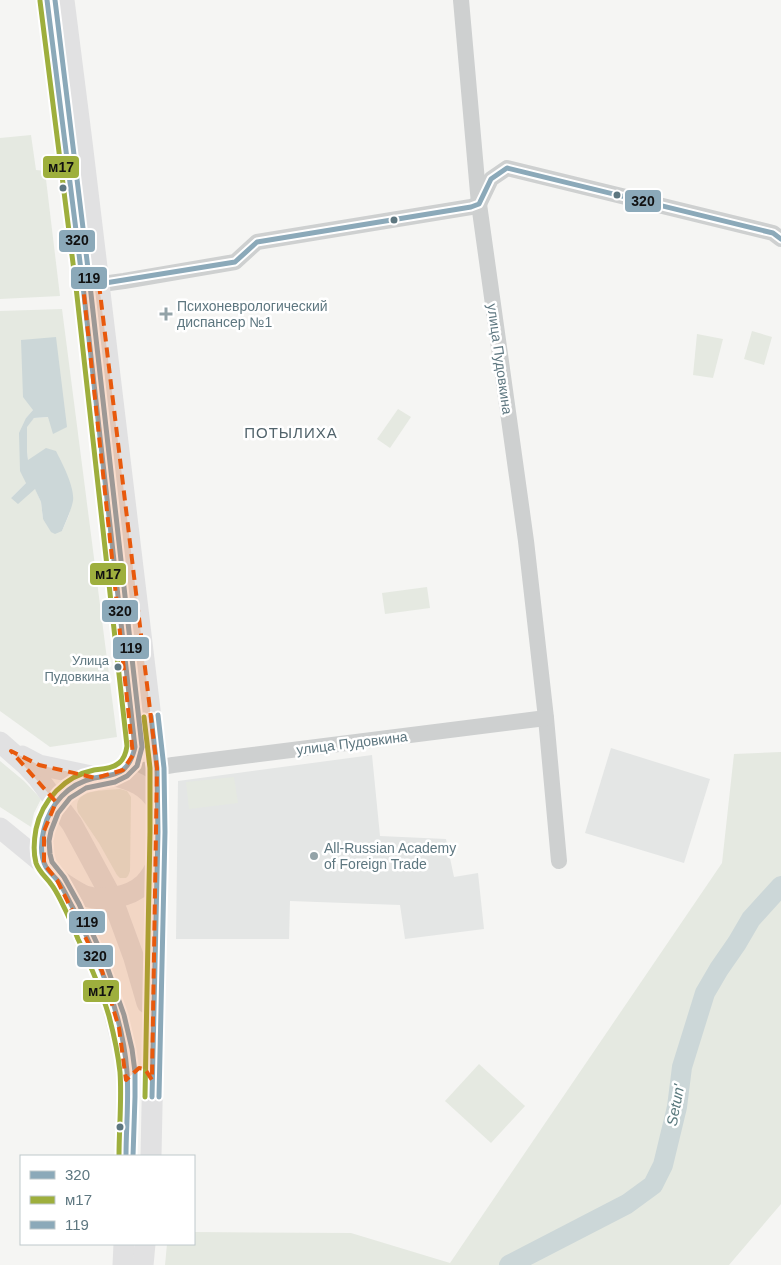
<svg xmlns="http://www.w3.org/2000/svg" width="781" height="1265" font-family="Arial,sans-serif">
<rect width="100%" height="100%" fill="#f5f5f3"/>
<g fill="#e4e6e5">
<path d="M 611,748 L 710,779 L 684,863 L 585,833 Z"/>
<path d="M 372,755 L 380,836 L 446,839 L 454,877 L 478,873 L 484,929 L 405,939 L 400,905 L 290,901 L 289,939 L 176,939 L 178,781 Z"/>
</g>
<g fill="#e5e9e1" fill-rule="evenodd">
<path d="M 31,135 L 36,170 L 45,171 L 60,296 L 0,299 L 0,138 Z"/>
<path d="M 62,309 L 117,737 L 50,747 L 0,711 L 0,311 ZM 55,337 L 49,417 L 34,418 L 27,426 L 27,451 L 28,460 L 73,498 L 69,515 L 62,531 L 43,519 L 41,502 L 35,488 L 11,498 L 26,483 L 26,418 L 33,410 Z"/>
<path d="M 752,331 L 772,337 L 764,365 L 744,359 Z"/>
<path d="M 697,334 L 723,339 L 713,378 L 693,375 Z"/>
<path d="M 398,409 L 411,417 L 390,448 L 377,439 Z"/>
<path d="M 427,587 L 430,608 L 385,614 L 382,593 Z"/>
<path d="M 781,752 L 781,1204 L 729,1265 L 165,1265 L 167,1244 L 194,1244 L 194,1232 L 351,1233 L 450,1263 L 722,863 L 734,754 Z"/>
<path d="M 0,761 L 24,781 L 41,799 L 34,813 L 31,827 L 0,807 Z"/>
<path d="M 234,777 L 238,803 L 189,809 L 186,782 Z"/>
<path d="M 120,789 L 127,791 L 131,797 L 130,871 L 128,876 L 126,878 L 120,878 L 117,875 L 99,843 L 78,812 C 71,788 105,791 120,789 Z"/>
<path d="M 479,1064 L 525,1106 L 491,1143 L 445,1101 Z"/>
</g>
<path fill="#ccd7d8" d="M 56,337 L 67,427 L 53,434 L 48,417 L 34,418 L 27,427 L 27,451 L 28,460 L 46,448 L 56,451 C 62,463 75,487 73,501 C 71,511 66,521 62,531 L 55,534 L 51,532 L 43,519 L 41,502 L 35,489 L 18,504 L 11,498 L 26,483 L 20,471 L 19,433 L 26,418 L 33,410 L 23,397 L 21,340 Z"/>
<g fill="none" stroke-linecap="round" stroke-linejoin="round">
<path stroke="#ccd7d8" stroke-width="20" d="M 509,1265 L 627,1204 L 653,1185 L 663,1165 L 677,1107 L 682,1067 L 705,993 L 719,969 L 737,943 L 751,919 L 781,886"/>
<g stroke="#ced0d0" stroke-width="16">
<path d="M 461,0 L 479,204 L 526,541 L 546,718 L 559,861"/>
<path d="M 87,286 L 124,281 L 235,262 L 257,242 L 471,207 L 479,204 L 491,179 L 507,168 L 773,233 L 781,239"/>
<path d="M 115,775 L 173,765 L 546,718"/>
</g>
<g stroke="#e1e1e2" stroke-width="21">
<path d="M 64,0 L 82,142 L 157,768 L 157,864 L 151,1156"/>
<path d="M 0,742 L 26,765 L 38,778 L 72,824 L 112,898 L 134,958 L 147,1003"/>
<path d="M 22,756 L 39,765 L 96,777"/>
<path d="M 112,775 C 132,780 147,785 158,804"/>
<path d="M 0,828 L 44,864 L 57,880 L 75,913 L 102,971 L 111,1000 L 126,1061 L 127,1094 L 126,1156"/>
<path d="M 44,864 C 38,831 51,792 85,780 C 97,776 111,778 123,770 C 130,765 133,756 135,747 L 83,286 L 47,0"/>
<path d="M 58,880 C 66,885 75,892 85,896 C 103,902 130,897 144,884 C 150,878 154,871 157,864"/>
<path d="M 123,1265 L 124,1244"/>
<path d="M 143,1265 L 145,1244"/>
</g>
<defs>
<g id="bus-1">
<path d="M 47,0 L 83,286 L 135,747 C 133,756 130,764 123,770 C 115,776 104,776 94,778 C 68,784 50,804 44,829 C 41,841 40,856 46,867 C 49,872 54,876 58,881 C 64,889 68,899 73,908 C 98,959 123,1014 127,1072 C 129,1100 126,1128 126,1156"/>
<path d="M 99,284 L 235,262 L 257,242 L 471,207 L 479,204 L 491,179 L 507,168 L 773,233 L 781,239"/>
<path d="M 151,716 L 157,768 L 158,832 L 152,1097"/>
</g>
<g id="bus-2">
<path d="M 40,1 L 76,287 L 127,746 C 126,753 124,759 119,763 C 112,769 102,769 94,770 C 65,776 42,800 36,829 C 34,840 33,852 36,863 C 39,872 46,877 51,884 C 55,889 58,895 61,901 C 67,913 73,926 78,939 C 90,964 101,989 109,1016 C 114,1035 118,1053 120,1072 C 122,1100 119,1128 119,1156"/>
<path d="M 144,717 L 150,768 L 150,832 L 145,1097"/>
</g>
<g id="bus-3">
<path d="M 55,0 L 90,285 L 142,747 L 137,766 L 127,776 L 115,782 L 86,788 L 70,798 L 58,813 L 51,831 L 49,841 L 50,854 L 52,862 L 64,877 L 79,904 L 105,961 L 124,1015 L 132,1049 L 135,1072 L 135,1097 L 133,1156"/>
<path d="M 158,715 L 164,768 L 165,832 L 159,1097"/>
</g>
</defs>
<use href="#bus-1" stroke="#fff" stroke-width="9"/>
<use href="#bus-2" stroke="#fff" stroke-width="9"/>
<use href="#bus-3" stroke="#fff" stroke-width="9"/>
<use href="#bus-1" stroke="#8ba9b9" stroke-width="5"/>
<use href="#bus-2" stroke="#9eaf3d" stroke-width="5"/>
<use href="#bus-3" stroke="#8ba9b9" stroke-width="5"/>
</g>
<path fill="#e8590c" fill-opacity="0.2" stroke="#e8590c" stroke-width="4" stroke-dasharray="10 6" stroke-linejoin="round" d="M 99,284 L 157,768 L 152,1080 L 145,1069 L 139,1068 L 126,1080 L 119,1028 L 102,971 L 57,880 L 44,864 L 44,831 L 56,802 L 11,751 L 39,765 L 96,778 L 123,770 L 133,755 L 83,286 Z"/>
<g fill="#5e7780" stroke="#fff" stroke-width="2">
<circle cx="63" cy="188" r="4.5"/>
<circle cx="617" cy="195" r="4.5"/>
<circle cx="394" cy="220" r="4.5"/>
<circle cx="118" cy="667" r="4.5"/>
<circle cx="120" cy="1127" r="4.5"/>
</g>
<g fill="#93a3a8" stroke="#fff" stroke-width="2">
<path d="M163.5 306.5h5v5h5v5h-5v5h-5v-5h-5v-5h5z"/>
<circle cx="314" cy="856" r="5"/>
</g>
<g text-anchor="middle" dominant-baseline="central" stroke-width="5" stroke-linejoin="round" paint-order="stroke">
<g font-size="13" fill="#5e7780" stroke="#fff" text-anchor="end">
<text x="109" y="660">Улица<tspan x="109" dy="16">Пудовкина</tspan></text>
</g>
<g font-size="14" fill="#5e7780" stroke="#fff" text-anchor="start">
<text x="177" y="306">Психоневрологический<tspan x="177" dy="16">диспансер №1</tspan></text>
<text x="324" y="848">All-Russian Academy<tspan x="324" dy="16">of Foreign Trade</tspan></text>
</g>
<g font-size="14" fill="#5e7780" stroke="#fff">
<text transform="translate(500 359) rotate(82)">улица Пудовкина</text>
<text transform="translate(352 743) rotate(-7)">улица Пудовкина</text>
</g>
<g font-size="15" letter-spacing="1" fill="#51636b" stroke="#fff">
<text x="291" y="432">ПОТЫЛИХА</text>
</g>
<g font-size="15" font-style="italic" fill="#59787c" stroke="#fff">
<text transform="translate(675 1105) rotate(-79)">Setun'</text>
</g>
</g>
<g stroke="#fff" stroke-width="2">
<rect x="42" y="155" width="38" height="24" rx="5" fill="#9eaf3d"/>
<rect x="624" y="189" width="38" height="24" rx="5" fill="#8ba9b9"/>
<rect x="58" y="229" width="38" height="24" rx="5" fill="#8ba9b9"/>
<rect x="70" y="266" width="38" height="24" rx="5" fill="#8ba9b9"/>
<rect x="89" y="562" width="38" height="24" rx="5" fill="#9eaf3d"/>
<rect x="101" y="599" width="38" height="24" rx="5" fill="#8ba9b9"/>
<rect x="112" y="636" width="38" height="24" rx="5" fill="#8ba9b9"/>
<rect x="68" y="910" width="38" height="24" rx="5" fill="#8ba9b9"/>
<rect x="76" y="944" width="38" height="24" rx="5" fill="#8ba9b9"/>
<rect x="82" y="979" width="38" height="24" rx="5" fill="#9eaf3d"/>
</g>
<g font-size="14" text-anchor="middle" font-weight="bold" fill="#111">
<text x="61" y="172">м17</text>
<text x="643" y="206">320</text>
<text x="77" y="245">320</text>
<text x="89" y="283">119</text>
<text x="108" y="579">м17</text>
<text x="120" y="616">320</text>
<text x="131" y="653">119</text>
<text x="87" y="927">119</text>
<text x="95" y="961">320</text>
<text x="101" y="996">м17</text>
</g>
<rect x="20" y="1155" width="175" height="90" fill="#ffffff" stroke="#bfc9cc"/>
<rect x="30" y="1171" width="25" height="8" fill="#8ba9b9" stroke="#bfc9cc"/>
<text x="65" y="1180" font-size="15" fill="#5e7780">320</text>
<rect x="30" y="1196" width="25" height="8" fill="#9eaf3d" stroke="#bfc9cc"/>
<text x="65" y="1205" font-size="15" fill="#5e7780">м17</text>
<rect x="30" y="1221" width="25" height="8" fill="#8ba9b9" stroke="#bfc9cc"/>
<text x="65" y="1230" font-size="15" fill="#5e7780">119</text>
</svg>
